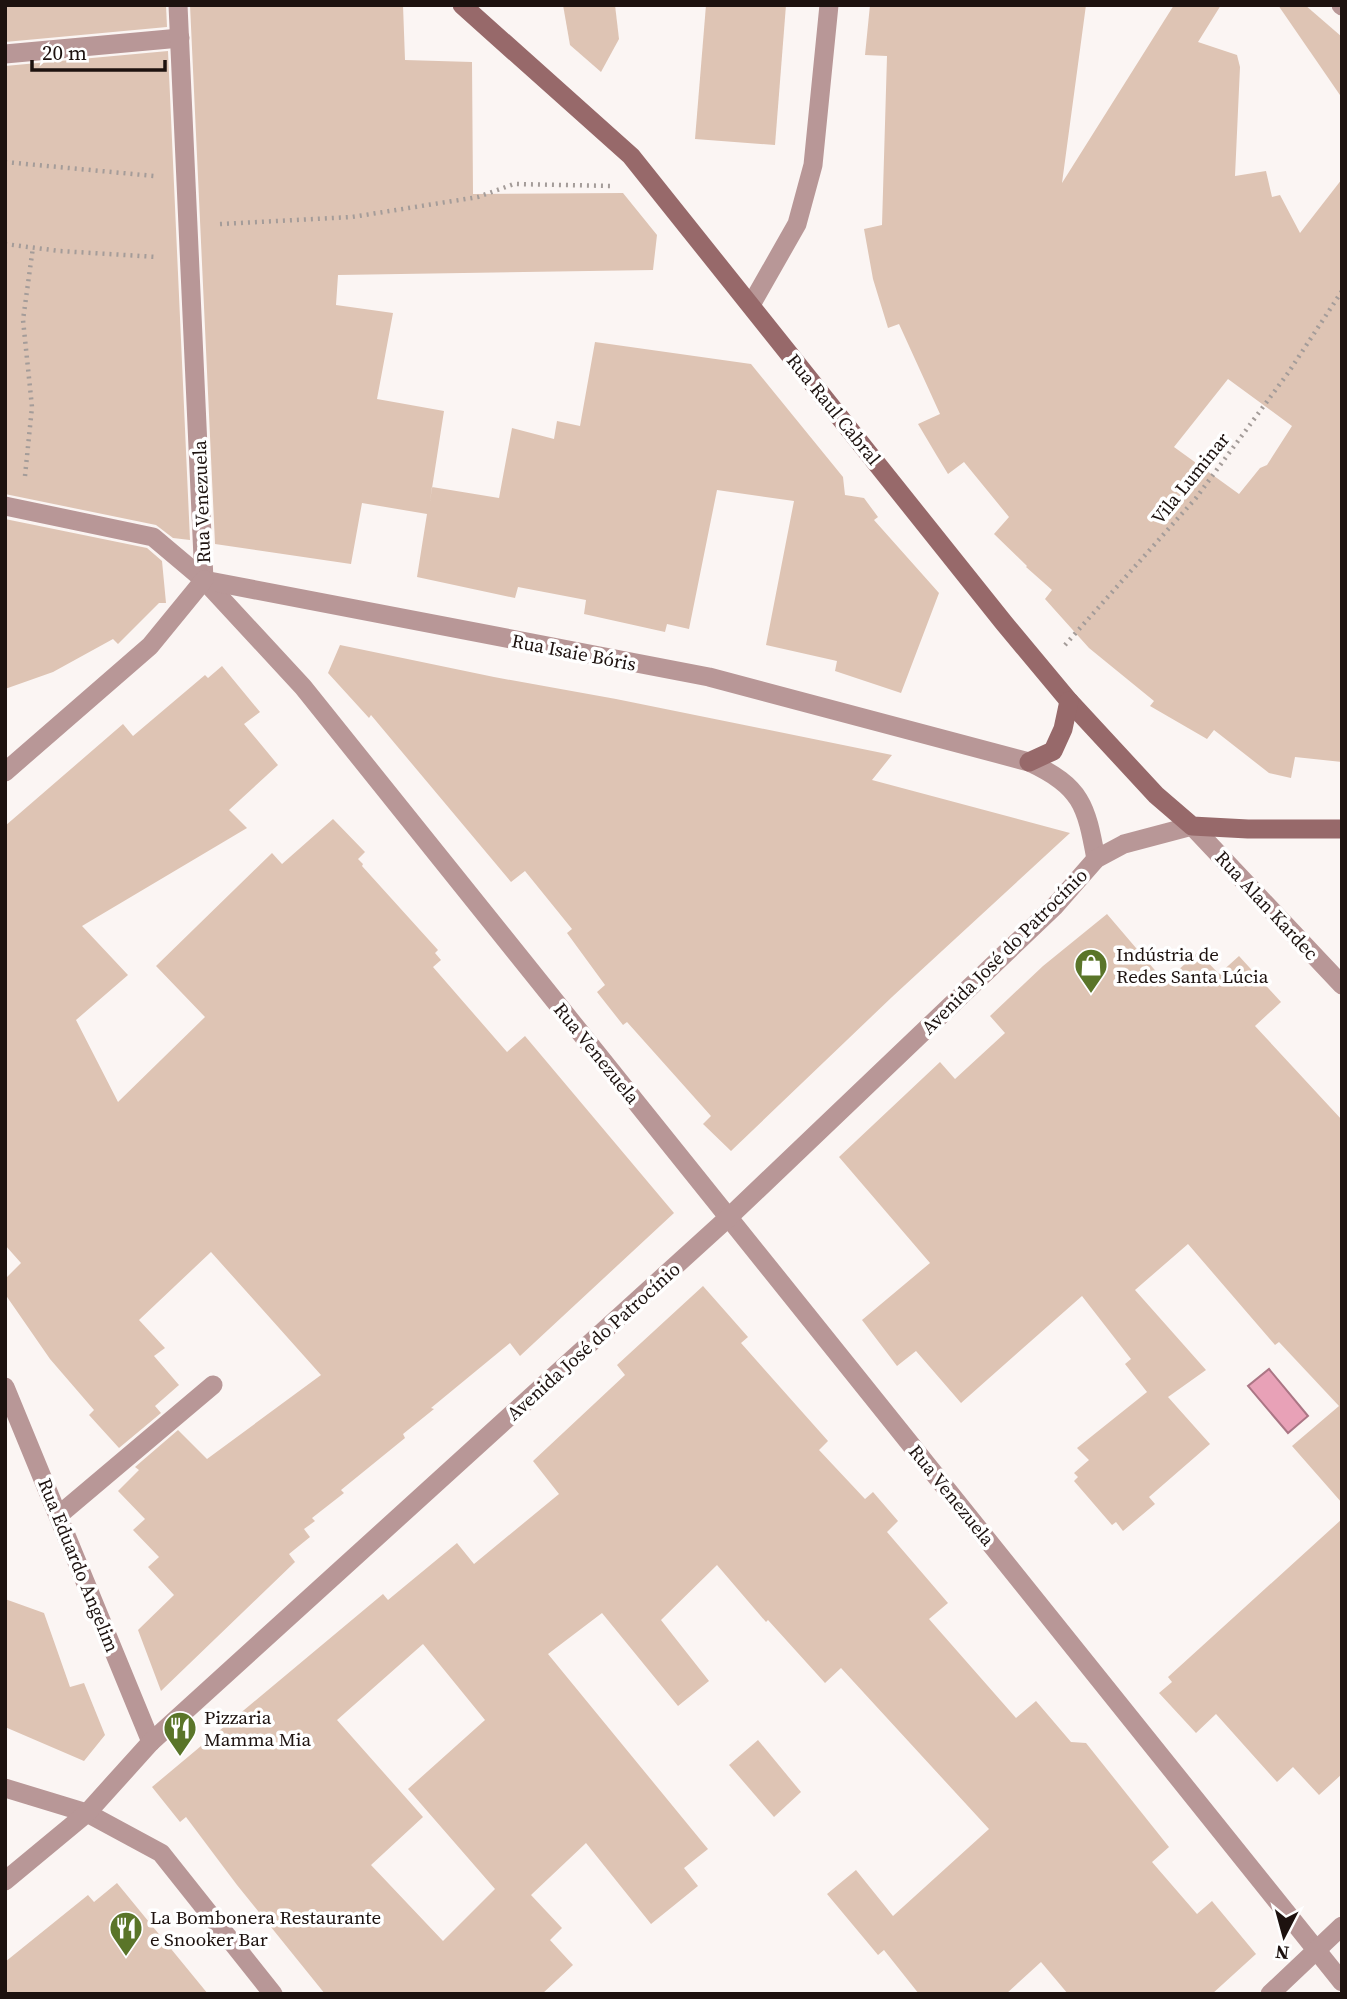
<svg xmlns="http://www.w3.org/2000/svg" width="1347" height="1999" font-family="'Source Serif 4',serif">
<rect width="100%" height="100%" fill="#fbf5f3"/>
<path fill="#e8a1b7" stroke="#ab7685" stroke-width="2" d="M 1269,1369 L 1308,1416 L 1288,1433 L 1248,1386 Z"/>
<g fill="#dec4b4" fill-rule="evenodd">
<path d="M 5,5 L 166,5 L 167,27 L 5,42 Z"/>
<path d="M 190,5 L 403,5 L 405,60 L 472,62 L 473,194 L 623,193 L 657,235 L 653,270 L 338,275 L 336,305 L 393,313 L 377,399 L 444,411 L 430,501 L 432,487 L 499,498 L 512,428 L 554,439 L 557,421 L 580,426 L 595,342 L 751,364 L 843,477 L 845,495 L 864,498 L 878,517 L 874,520 L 939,593 L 901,693 L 835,671 L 837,661 L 766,645 L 794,501 L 717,490 L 689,629 L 667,624 L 665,632 L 584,614 L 586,600 L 518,587 L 515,598 L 417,577 L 427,514 L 362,503 L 351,564 L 215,544 Z"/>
<path d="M 563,5 L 615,5 L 619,39 L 601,72 L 570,45 Z"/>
<path d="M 706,5 L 786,5 L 775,145 L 695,139 Z"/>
<path d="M 870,5 L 1086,5 L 1062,183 L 1174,5 L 1221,5 L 1198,42 L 1237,55 L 1240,67 L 1235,176 L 1266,171 L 1272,197 L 1280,195 L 1300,233 L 1342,179 L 1342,762 L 1295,757 L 1291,778 L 1269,773 L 1214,730 L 1207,739 L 1150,706 L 1154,701 L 1089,648 L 1045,599 L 1052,590 L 1026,567 L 1027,566 L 994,534 L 1009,517 L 964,462 L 948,474 L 937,456 L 918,424 L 940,414 L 899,324 L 888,328 L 873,279 L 864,229 L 882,225 L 887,56 L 865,55 ZM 1228,379 L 1292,426 L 1267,465 L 1260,468 L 1239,494 L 1174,447 Z"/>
<path d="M 1278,5 L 1305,5 L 1342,37 L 1342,98 Z"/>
<path d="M 168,51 L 190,540 L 173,538 L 156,525 L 5,494 L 5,66 Z"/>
<path d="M 5,519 L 147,548 L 162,561 L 166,603 L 159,603 L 118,644 L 113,639 L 53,672 L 5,689 Z"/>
<path d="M 340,645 L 494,677 L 616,699 L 892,755 L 872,780 L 1070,833 L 892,997 L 731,1151 L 703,1124 L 711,1116 L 627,1022 L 623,1025 L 597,992 L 605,985 L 567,933 L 572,929 L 525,871 L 511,882 L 371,715 L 369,718 L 328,673 Z"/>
<path d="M 222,666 L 260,712 L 244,724 L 278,765 L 229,810 L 247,828 L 82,926 L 128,975 L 76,1020 L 118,1102 L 205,1017 L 156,966 L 272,853 L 282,864 L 333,819 L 365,852 L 358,859 L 363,864 L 362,866 L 438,950 L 435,953 L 441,960 L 433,967 L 507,1052 L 525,1036 L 674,1213 L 520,1356 L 510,1343 L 431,1408 L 434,1409 L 403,1434 L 405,1438 L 341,1490 L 344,1493 L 312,1518 L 315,1521 L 304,1529 L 310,1537 L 289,1554 L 295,1562 L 161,1691 L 138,1630 L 174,1595 L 148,1567 L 159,1557 L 133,1530 L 145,1519 L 118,1491 L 139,1470 L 135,1467 L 178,1430 L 207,1459 L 321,1375 L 211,1252 L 139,1320 L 165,1348 L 154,1356 L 179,1385 L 155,1406 L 161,1413 L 119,1448 L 89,1415 L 94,1410 L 50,1359 L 5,1294 L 5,1279 L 21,1263 L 5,1245 L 5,826 L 123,724 L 133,736 L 205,675 L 208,678 Z"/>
<path d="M 1107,914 L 1165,982 L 1198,952 L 1219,974 L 1239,956 L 1281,1002 L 1255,1026 L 1342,1120 L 1342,1503 L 1292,1446 L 1339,1406 L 1279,1342 L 1275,1345 L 1188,1244 L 1135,1290 L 1206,1370 L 1168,1397 L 1210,1444 L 1149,1497 L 1155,1504 L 1123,1531 L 1116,1522 L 1112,1525 L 1074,1481 L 1078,1477 L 1074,1473 L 1089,1460 L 1077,1448 L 1147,1392 L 1125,1364 L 1131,1359 L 1082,1296 L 961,1403 L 916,1351 L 897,1366 L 862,1320 L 930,1263 L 839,1157 L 940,1062 L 955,1079 L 1005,1033 L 990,1016 L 1043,966 Z"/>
<path d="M 703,1286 L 748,1337 L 741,1343 L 828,1441 L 819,1450 L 865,1499 L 873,1492 L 898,1521 L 887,1532 L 948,1603 L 929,1619 L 1016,1718 L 1036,1701 L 1071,1742 L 1086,1743 L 1169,1847 L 1152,1862 L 1197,1914 L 1212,1901 L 1256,1954 L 1212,1994 L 1068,1994 L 1041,1962 L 1006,1994 L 919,1994 L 884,1950 L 878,1955 L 827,1894 L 856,1870 L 893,1916 L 989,1829 L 841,1668 L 825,1683 L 768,1620 L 766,1622 L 717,1565 L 661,1620 L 709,1681 L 678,1706 L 602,1613 L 548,1654 L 708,1849 L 684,1868 L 698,1886 L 651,1924 L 586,1843 L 531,1895 L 562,1928 L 550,1940 L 573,1965 L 542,1994 L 325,1994 L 237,1885 L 186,1817 L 180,1822 L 152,1787 L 383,1594 L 388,1600 L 457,1543 L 474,1564 L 559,1494 L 533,1461 L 625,1375 L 617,1365 ZM 423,1644 L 485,1720 L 408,1789 L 495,1889 L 443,1941 L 371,1865 L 423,1817 L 337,1720 Z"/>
<path d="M 1342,1519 L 1342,1774 L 1319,1795 L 1293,1767 L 1277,1782 L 1216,1714 L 1196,1733 L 1159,1693 L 1172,1682 L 1168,1677 Z"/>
<path d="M 5,1599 L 44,1613 L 70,1687 L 84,1683 L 105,1735 L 84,1761 L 5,1727 Z"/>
<path d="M 758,1740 L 801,1792 L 774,1817 L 729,1765 Z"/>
<path d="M 117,1883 L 208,1994 L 5,1994 L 5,1962 L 88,1895 L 94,1902 Z"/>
</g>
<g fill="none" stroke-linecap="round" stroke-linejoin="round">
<g stroke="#a49c99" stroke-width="4.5" stroke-dasharray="2 5" stroke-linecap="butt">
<path d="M 5,162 L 154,176"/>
<path d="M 220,224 L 352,217 L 478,197 L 514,184 L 613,186"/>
<path d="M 5,244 L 60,251 L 157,257"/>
<path d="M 25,476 L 32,407 L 23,320 L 33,247"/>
<path d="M 1065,645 L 1196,498 L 1288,373 L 1342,291"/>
</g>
<path stroke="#b89797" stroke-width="19" d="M 5,54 L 180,38"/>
<g stroke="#b89797" stroke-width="19">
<path d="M 178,5 L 204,580"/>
<path d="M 1341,5 L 1342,6"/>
<path d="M 751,305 L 797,224 L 813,165 L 829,5"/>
<path d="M 5,506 L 153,537 L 204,580 L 303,687 L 1342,1982"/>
<path d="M 204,580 L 709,677 L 1029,762 C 1082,787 1086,805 1096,859"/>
<path d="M 5,772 L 150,646 L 204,580"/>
<path d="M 1192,826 L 1342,985"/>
<path d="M 5,1387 L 151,1742"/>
<path d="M 59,1515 L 213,1385"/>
<path d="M 5,1788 L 87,1813 L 161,1853 L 273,1994"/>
<path d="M 1270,1994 L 1342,1926"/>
</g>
<path stroke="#b89797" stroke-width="19" d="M 5,1881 L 87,1813 L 151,1742 L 729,1217 L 1054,907 L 1096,859 L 1124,844 L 1192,826"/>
<g stroke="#97696a" stroke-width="19">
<path d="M 462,5 L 631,156 L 1004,623 L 1069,701 L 1156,795 L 1192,826 L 1248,829 L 1342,829"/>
<path d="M 1029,762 L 1053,751 L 1063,729 L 1069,701"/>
</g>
</g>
<defs>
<symbol id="shop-pin" viewBox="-11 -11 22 30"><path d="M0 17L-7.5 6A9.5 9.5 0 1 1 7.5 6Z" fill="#5a7529" stroke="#fff"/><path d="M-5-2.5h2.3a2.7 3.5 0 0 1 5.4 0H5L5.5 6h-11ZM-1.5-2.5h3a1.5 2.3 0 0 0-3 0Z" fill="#fff"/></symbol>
<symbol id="restaurant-pin" viewBox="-11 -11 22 30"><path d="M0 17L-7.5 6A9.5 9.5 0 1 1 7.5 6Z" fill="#5a7529" stroke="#fff"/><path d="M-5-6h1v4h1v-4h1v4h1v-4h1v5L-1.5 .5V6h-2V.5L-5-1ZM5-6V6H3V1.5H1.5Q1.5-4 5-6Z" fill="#fff"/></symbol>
</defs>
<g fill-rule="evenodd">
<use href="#shop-pin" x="1072" y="946" width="38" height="52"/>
<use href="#restaurant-pin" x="161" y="1709" width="38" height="52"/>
<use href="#restaurant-pin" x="107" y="1909" width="38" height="52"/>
</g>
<g text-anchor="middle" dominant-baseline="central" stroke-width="7" stroke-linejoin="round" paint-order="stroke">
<g font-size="19" fill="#1d120f" stroke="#fff">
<text transform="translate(834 409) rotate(51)">Rua Raul Cabral</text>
<text transform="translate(1190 478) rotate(-51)">Vila Luminar</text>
<text transform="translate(201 502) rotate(-92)">Rua Venezuela</text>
<text transform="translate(574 652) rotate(11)">Rua Isaie Bóris</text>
<text transform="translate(1267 905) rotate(47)">Rua Alan Kardec</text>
<text transform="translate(1004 951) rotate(-45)">Avenida José do Patrocínio</text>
<text transform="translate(597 1053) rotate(51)">Rua Venezuela</text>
<text transform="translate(593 1341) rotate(-42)">Avenida José do Patrocínio</text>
<text transform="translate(952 1495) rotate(51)">Rua Venezuela</text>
<text transform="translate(79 1565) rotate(68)">Rua Eduardo Angelim</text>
</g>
<g font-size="19" fill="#1d120f" stroke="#fff" text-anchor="start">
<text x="1116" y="954">Indústria de<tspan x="1116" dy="22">Redes Santa Lúcia</tspan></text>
<text x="204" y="1717">Pizzaria<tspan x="204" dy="22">Mamma Mia</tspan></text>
<text x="150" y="1917">La Bombonera Restaurante<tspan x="150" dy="22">e Snooker Bar</tspan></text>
</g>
</g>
<rect width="1347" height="1999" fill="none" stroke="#1d120f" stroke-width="14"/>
<g transform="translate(1284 1936) rotate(186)" stroke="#ffffff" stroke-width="5" paint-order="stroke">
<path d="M0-5L12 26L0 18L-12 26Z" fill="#1d120f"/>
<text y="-10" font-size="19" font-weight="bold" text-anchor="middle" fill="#1d120f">N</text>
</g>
<path d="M32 60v10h133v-10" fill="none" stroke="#1d120f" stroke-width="3.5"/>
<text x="42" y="60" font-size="21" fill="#1d120f" stroke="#ffffff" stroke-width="5" paint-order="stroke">20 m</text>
</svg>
